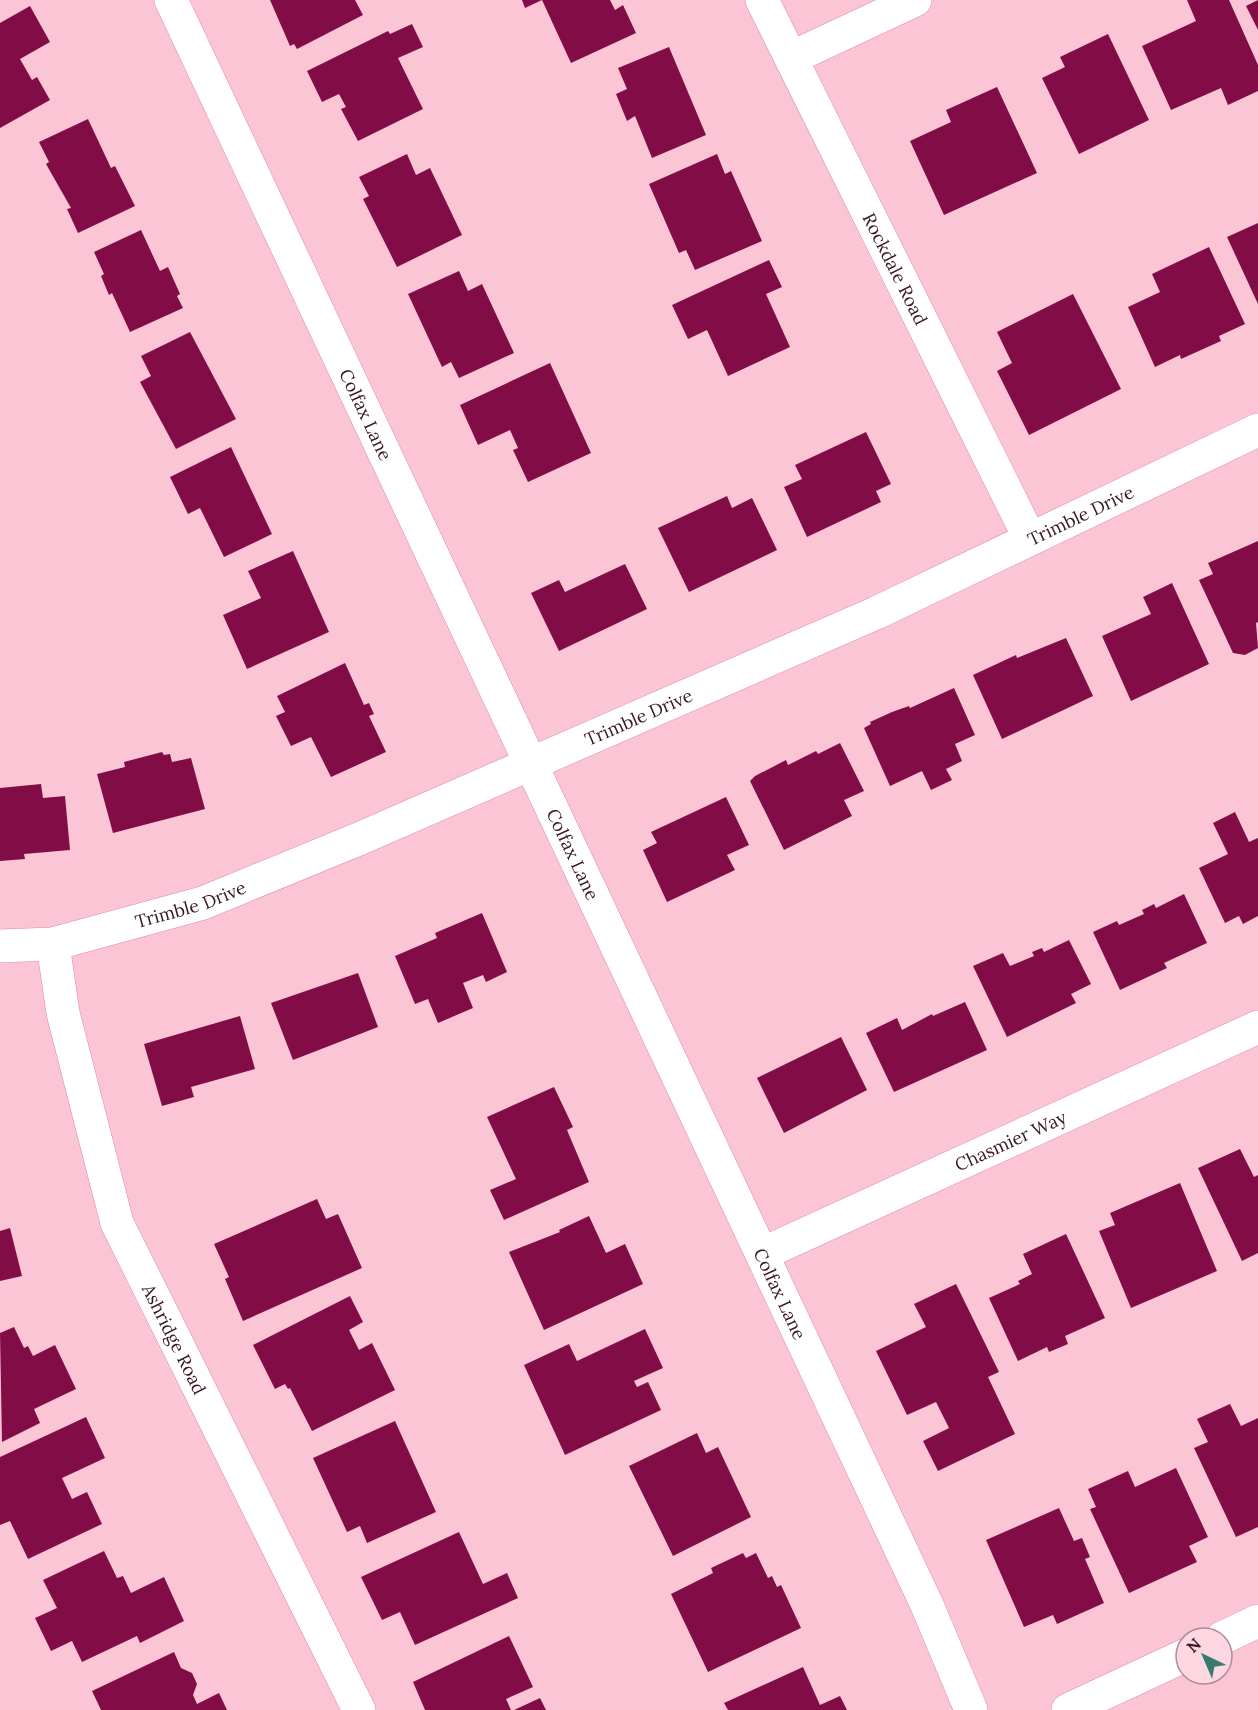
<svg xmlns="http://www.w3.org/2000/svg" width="1258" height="1710" font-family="Lora,serif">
<rect width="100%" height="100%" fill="#fbc5d5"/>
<g fill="#820d46">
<path d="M 270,0 L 355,0 L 363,15 L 297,49 L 294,44 L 290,46 Z"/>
<path d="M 522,0 L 542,0 L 525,8 Z"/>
<path d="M 542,0 L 610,0 L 615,10 L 623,5 L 636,33 L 571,63 Z"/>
<path d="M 1187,0 L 1229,0 L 1258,65 L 1258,91 L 1228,105 L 1221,88 L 1171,110 L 1142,46 L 1196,21 Z"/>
<path d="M 1258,0 L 1258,30 L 1246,6 Z"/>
<path d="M 30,6 L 50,42 L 20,59 L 32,80 L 37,77 L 50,100 L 0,128 L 0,23 Z"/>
<path d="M 412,24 L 423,47 L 398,58 L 423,109 L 358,141 L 341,109 L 346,107 L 339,94 L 322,102 L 307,71 L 388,31 L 390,34 Z"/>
<path d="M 1108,34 L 1149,120 L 1079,154 L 1042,78 L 1065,67 L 1060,57 Z"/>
<path d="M 669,47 L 706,135 L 652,158 L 635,116 L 627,121 L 616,94 L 627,89 L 618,68 Z"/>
<path d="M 997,87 L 1037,173 L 944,215 L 910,141 L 951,122 L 946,110 Z"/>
<path d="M 88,119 L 111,168 L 115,166 L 135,206 L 78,233 L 67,209 L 71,208 L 46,164 L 49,162 L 39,142 Z"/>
<path d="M 407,154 L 416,175 L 430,168 L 462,235 L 397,267 L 363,199 L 369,196 L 359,177 Z"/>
<path d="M 717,154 L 725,174 L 731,171 L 762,241 L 695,270 L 686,250 L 679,253 L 649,184 Z"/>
<path d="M 1258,223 L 1258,304 L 1227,237 Z"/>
<path d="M 141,230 L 160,271 L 168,267 L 180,294 L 177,296 L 183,308 L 130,332 L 112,293 L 109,295 L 101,276 L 104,274 L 94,252 Z"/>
<path d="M 1209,247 L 1245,324 L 1219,336 L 1221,341 L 1181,359 L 1180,355 L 1155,367 L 1128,307 L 1160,292 L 1152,274 Z"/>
<path d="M 769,260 L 782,287 L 766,294 L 790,347 L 728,376 L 707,330 L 688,339 L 672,305 Z"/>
<path d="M 459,271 L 468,291 L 482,284 L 514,353 L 459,378 L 451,362 L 442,367 L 408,294 Z"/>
<path d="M 1073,294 L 1121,389 L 1029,435 L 997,371 L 1012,363 L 997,332 Z"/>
<path d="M 190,332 L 236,419 L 176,449 L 140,382 L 151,376 L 141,356 Z"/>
<path d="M 550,363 L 591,453 L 528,482 L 513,450 L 518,448 L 510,430 L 478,445 L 460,405 Z"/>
<path d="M 866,432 L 891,484 L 876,491 L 881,502 L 807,537 L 784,487 L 802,479 L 795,465 Z"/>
<path d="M 231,447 L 272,534 L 224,557 L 200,508 L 188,514 L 170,477 Z"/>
<path d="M 727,496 L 732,508 L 752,498 L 777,550 L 689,592 L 658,528 Z"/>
<path d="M 1258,541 L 1258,622 L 1256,623 L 1258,648 L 1245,655 L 1233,653 L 1199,580 L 1213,574 L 1208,563 Z"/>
<path d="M 293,551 L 329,632 L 247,669 L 223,615 L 261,598 L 248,571 Z"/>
<path d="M 625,564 L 647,609 L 559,651 L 531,593 L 559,580 L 565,592 Z"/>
<path d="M 1172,583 L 1209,664 L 1131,701 L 1102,636 L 1151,614 L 1143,597 Z"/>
<path d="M 1066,638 L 1093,696 L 1002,739 L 973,675 L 1016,655 L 1017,658 Z"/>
<path d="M 345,663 L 364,705 L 369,703 L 374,714 L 369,716 L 386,752 L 331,777 L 311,737 L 291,746 L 276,716 L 285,712 L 277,696 Z"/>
<path d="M 954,688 L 975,735 L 955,744 L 962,761 L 946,769 L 952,780 L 931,790 L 922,771 L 890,786 L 864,728 L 871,724 L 870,722 L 892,712 L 909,706 L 910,708 Z"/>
<path d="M 840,743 L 864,791 L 844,800 L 852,816 L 784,850 L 750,781 L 755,776 L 786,760 L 788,765 L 816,751 L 818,754 Z"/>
<path d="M 162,752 L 164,755 L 170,754 L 172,762 L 191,758 L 205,809 L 113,833 L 97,774 L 125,767 L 124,762 Z"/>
<path d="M 41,784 L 43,798 L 65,796 L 70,850 L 24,854 L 25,859 L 0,861 L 0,788 Z"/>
<path d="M 726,797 L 749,845 L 727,855 L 735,870 L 667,902 L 643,850 L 657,843 L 651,832 Z"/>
<path d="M 1235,812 L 1249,842 L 1258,838 L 1258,916 L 1243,924 L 1239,916 L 1225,923 L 1199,868 L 1228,854 L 1213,823 Z"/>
<path d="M 1184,894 L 1207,943 L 1164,963 L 1167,968 L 1120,990 L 1093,932 L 1117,921 L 1119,925 L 1144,914 L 1142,910 L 1154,904 L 1156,908 Z"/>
<path d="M 482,913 L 507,972 L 486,982 L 483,975 L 463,983 L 473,1008 L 438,1023 L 428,999 L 415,1004 L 395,956 L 437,938 L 435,933 Z"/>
<path d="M 1069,940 L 1091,984 L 1071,994 L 1076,1003 L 1007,1037 L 973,966 L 1003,953 L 1010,966 L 1034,956 L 1032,952 L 1042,948 L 1044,952 Z"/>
<path d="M 358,973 L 378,1027 L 293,1060 L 271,1003 Z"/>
<path d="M 965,1002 L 987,1050 L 894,1092 L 866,1033 L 897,1018 L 902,1030 L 932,1014 L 933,1016 Z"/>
<path d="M 240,1016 L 255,1069 L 191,1087 L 194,1097 L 162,1106 L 144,1044 Z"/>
<path d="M 841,1037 L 867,1090 L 784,1133 L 757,1078 Z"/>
<path d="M 554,1087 L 573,1127 L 567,1130 L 589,1182 L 504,1220 L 490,1190 L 516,1179 L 487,1117 Z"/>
<path d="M 1240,1149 L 1254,1177 L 1258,1175 L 1258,1253 L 1242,1261 L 1198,1168 Z"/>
<path d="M 1180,1183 L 1217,1271 L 1131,1308 L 1099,1231 L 1115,1225 L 1110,1213 Z"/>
<path d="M 317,1199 L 326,1219 L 338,1214 L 362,1268 L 243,1321 L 225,1279 L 229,1277 L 214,1244 Z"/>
<path d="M 589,1216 L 606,1253 L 625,1244 L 643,1284 L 544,1330 L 509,1252 L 560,1232 L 559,1230 Z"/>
<path d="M 10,1228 L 22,1276 L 0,1281 L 0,1231 Z"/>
<path d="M 1066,1234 L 1105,1318 L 1065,1336 L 1068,1344 L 1049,1352 L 1047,1347 L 1018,1361 L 989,1298 L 1020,1284 L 1018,1281 L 1032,1274 L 1023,1254 Z"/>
<path d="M 956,1284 L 999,1372 L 988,1377 L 1015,1434 L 938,1471 L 923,1441 L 949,1428 L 936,1402 L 907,1415 L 876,1351 L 926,1327 L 914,1304 Z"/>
<path d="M 350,1296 L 363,1322 L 349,1330 L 359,1350 L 372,1343 L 395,1390 L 312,1431 L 290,1388 L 288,1389 L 285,1384 L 275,1389 L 253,1345 Z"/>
<path d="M 14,1327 L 24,1348 L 28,1346 L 33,1356 L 55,1345 L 76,1389 L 34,1409 L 40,1423 L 2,1442 L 0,1333 Z"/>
<path d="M 645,1329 L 663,1368 L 634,1381 L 637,1387 L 648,1382 L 661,1410 L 565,1455 L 524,1365 L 569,1344 L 577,1361 Z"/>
<path d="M 1230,1404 L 1241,1426 L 1258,1418 L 1258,1527 L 1236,1537 L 1194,1448 L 1208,1442 L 1197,1419 Z"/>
<path d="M 86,1417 L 105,1458 L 62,1478 L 72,1499 L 87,1492 L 102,1524 L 28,1559 L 10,1521 L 0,1525 L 0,1457 Z"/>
<path d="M 395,1421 L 436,1512 L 367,1543 L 360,1526 L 347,1532 L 313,1458 Z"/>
<path d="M 697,1433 L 706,1453 L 718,1447 L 751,1517 L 673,1556 L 629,1466 Z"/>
<path d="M 1176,1468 L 1208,1537 L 1189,1546 L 1197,1562 L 1129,1593 L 1090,1509 L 1096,1507 L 1088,1489 L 1128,1471 L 1135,1487 Z"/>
<path d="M 1059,1508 L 1074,1541 L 1082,1538 L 1090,1557 L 1085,1559 L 1104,1603 L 1057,1624 L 1053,1615 L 1024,1627 L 986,1540 Z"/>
<path d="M 459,1532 L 483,1584 L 507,1573 L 518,1598 L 415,1645 L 400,1612 L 382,1620 L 361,1577 Z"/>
<path d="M 104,1551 L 117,1578 L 123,1576 L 131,1593 L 164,1577 L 184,1621 L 140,1643 L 137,1636 L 82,1662 L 72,1641 L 51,1651 L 35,1618 L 57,1608 L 43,1580 Z"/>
<path d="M 743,1553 L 746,1558 L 756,1553 L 768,1578 L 772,1576 L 777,1587 L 781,1585 L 801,1628 L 708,1672 L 671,1594 L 713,1573 L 711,1568 Z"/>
<path d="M 509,1636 L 533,1687 L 506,1699 L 511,1710 L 425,1710 L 413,1682 Z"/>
<path d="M 174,1652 L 181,1668 L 192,1673 L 197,1684 L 193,1695 L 197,1704 L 219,1693 L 227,1710 L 101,1710 L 92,1691 Z"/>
<path d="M 803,1667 L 820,1705 L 840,1696 L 847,1710 L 728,1710 L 724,1703 Z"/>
<path d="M 540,1698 L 546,1710 L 514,1710 Z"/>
</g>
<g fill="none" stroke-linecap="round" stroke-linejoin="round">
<defs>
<g id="minor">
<path id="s1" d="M 171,0 L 927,1605 L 971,1710"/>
<path id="s2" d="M 762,0 L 1030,539"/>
<path d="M 791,58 L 915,0"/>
<path id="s3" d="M 53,944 L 63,1013 L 117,1223 L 359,1710"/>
<path id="s4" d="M 0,946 L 53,944 L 203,903 L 361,838 L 876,613 L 1258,430"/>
<path id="s5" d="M 762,1254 L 1258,1027"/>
<path d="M 1222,1638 L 1258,1621"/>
<path d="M 1068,1710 L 1186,1655"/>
</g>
</defs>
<use href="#minor" stroke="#df8aa6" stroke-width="34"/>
<use href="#minor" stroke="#fff" stroke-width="33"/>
</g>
<g text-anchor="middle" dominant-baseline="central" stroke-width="6" stroke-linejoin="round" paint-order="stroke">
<g font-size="18" fill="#391824" stroke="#fdd8e2">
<text stroke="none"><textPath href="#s2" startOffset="300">Rockdale Road</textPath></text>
<text stroke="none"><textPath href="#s1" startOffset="458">Colfax Lane</textPath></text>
<text stroke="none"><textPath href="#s4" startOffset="1168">Trimble Drive</textPath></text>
<text stroke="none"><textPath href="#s4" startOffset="682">Trimble Drive</textPath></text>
<text stroke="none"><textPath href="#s1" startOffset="944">Colfax Lane</textPath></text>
<text stroke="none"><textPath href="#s4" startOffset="196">Trimble Drive</textPath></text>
<text stroke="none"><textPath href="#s5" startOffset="273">Chasmier Way</textPath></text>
<text stroke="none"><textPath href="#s1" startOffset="1430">Colfax Lane</textPath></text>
<text stroke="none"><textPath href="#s3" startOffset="416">Ashridge Road</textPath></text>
</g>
</g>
<g transform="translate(1204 1656) rotate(316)"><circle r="28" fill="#fdd8e2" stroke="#af8b96" stroke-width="1.5"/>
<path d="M0-4.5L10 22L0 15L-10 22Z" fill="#387b6e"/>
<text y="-9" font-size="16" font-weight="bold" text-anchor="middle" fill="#391824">N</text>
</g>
</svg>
